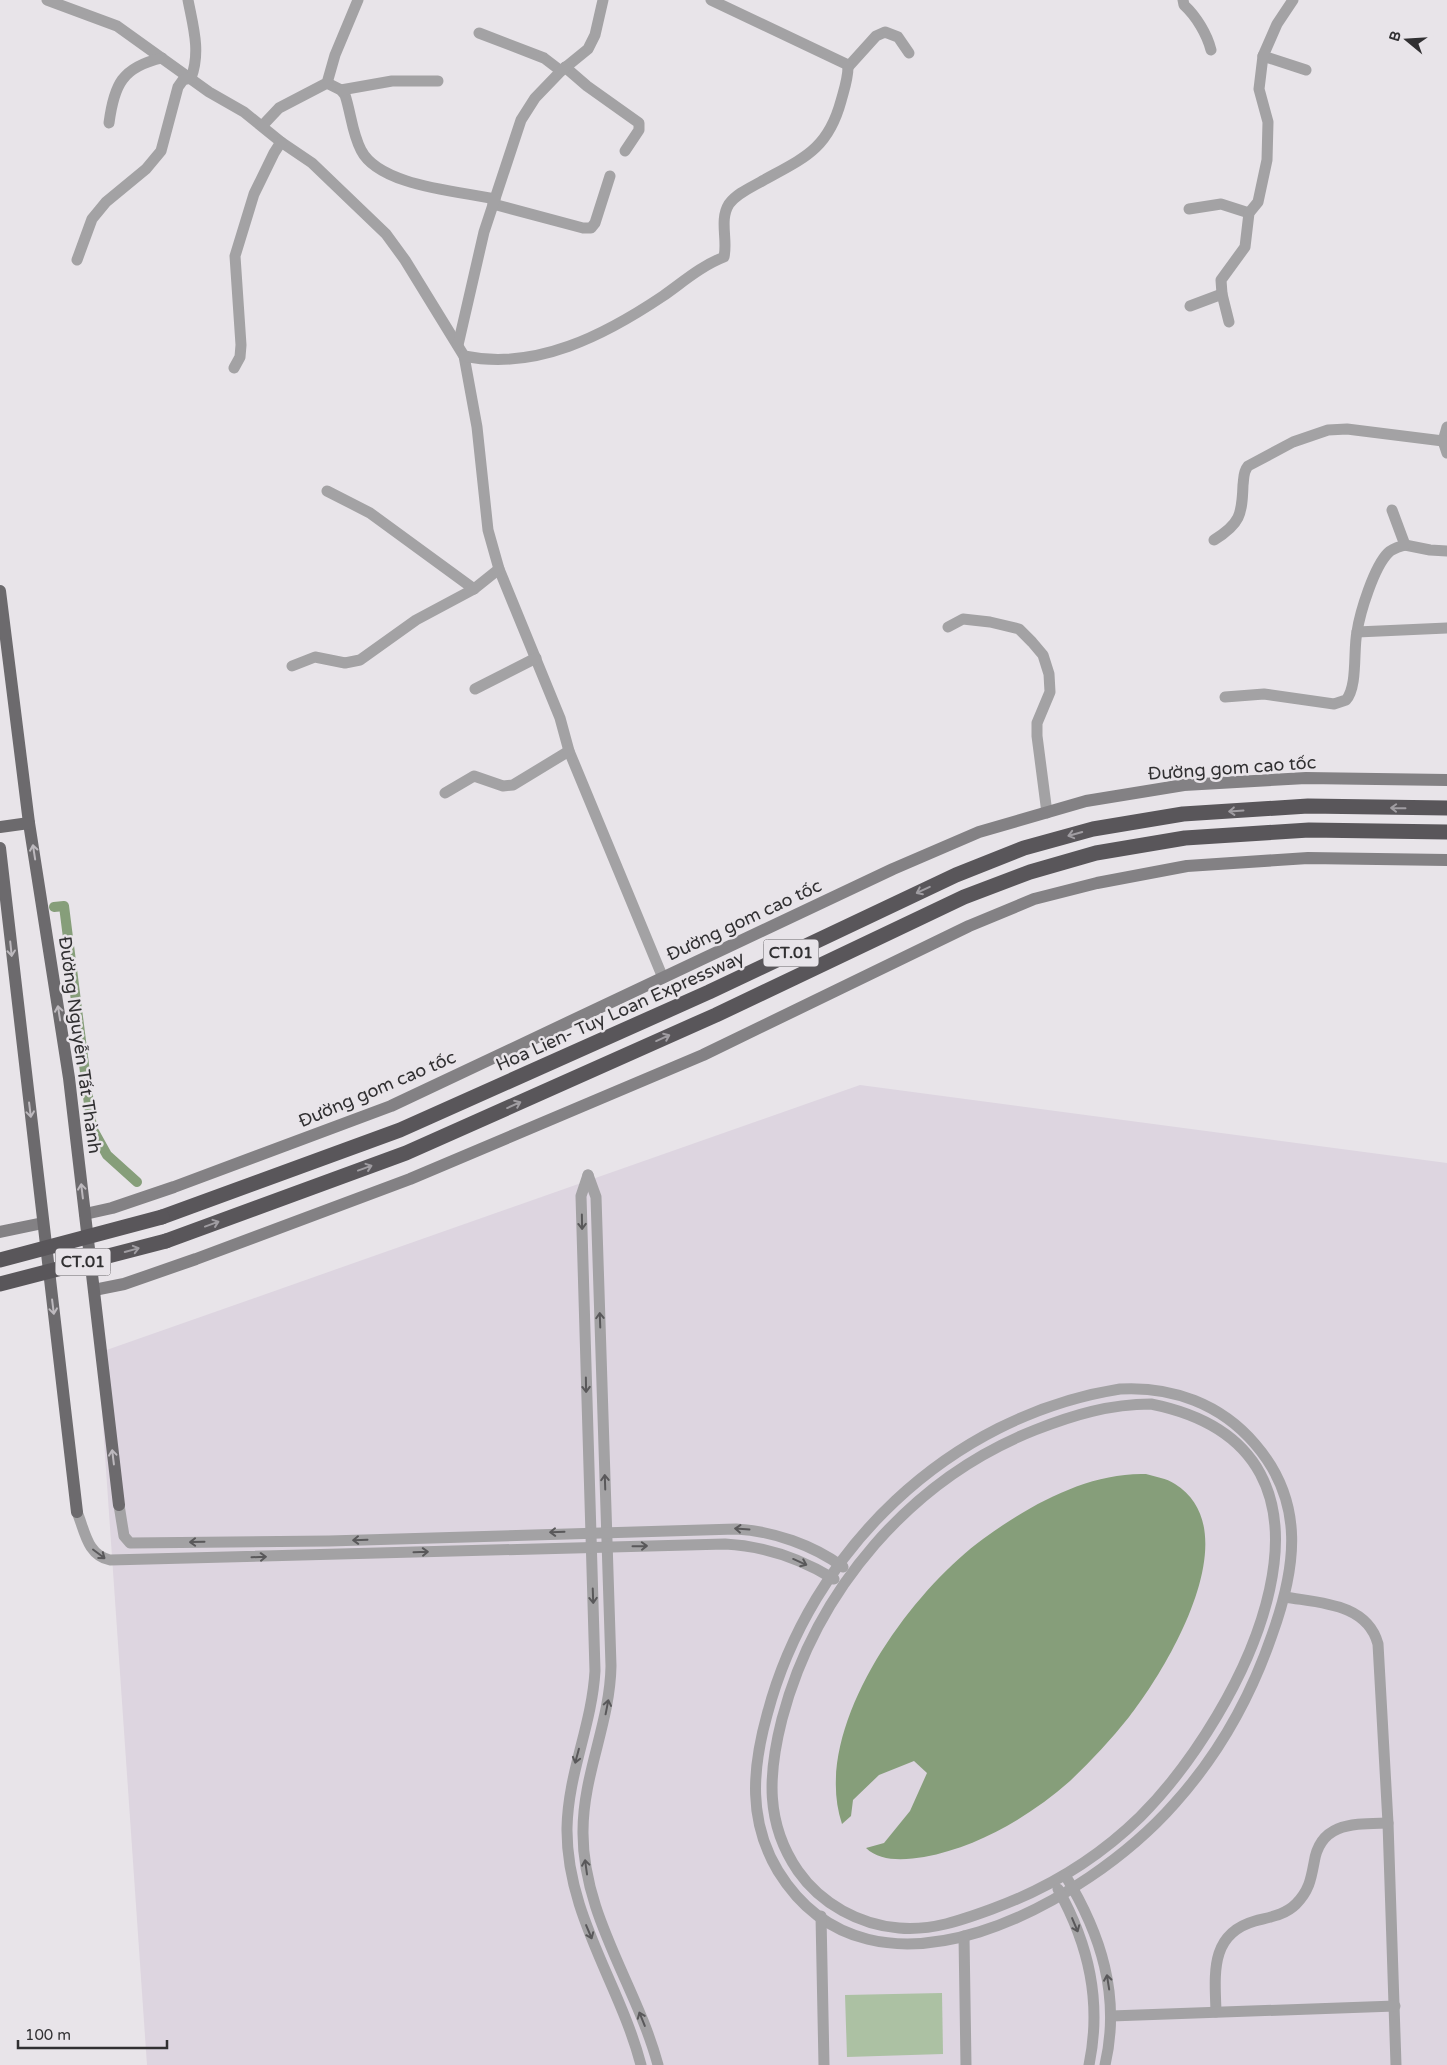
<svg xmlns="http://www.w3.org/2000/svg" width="1447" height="2065" font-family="'Varela Round',sans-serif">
<rect width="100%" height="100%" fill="#e8e4e9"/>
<path fill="#ddd5e0" d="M 860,1085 L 1447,1163 L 1447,2065 L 147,2065 L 98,1353 Z"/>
<path fill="#acc1a3" d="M 942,1993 L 943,2054 L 847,2057 L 845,1995 Z"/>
<path fill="#869e7a" d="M 1146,1474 C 1156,1477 1166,1478 1175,1484 C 1250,1531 1167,1669 1129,1717 C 1111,1740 1091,1761 1070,1781 C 1029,1817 978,1847 924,1857 C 905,1860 880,1862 866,1848 L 884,1843 L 910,1811 L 927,1773 L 914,1761 L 879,1775 L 853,1800 L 851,1816 L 842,1824 C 810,1729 909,1593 983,1539 C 1028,1506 1088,1472 1146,1474 Z"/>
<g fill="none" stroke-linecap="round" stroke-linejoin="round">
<path stroke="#869e7a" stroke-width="10" d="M 54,907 L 64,906 L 92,1128 L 107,1155 L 137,1182"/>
<g stroke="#a3a2a4" stroke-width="11">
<path d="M 47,0 L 117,26 L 209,92 L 244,112 L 281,142 L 312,163 L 386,234 L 405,260 L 464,356 L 477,427 L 488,530 L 499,569 L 560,718 L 569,751 L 663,978"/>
<path d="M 1183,0 L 1184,5 C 1196,16 1207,34 1211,50"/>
<path d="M 479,33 L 544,58 L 561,71"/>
<path d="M 1263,56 L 1306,70"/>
<path d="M 565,67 L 587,86 L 639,123 L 639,130 L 625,151"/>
<path d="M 848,67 L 876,36 L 885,32 L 898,37 L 909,53"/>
<path d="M 327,83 L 341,90 L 345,95 C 351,113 352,133 361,150 C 379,186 458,191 495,199"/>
<path d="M 341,90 L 392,81 L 438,81"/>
<path d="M 109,123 C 114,85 122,67 162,58"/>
<path d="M 263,125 L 279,108 L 327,83 L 335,55 L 358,0"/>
<path d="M 493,204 L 583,228 L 591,228 L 595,223 L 610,176"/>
<path d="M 1189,209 L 1221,204 L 1249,213"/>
<path d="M 77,260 L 92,219 L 106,202 L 146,169 L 161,151 L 178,87 L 183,80 L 191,78 C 201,52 193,26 188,0"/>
<path d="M 1190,306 L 1222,294"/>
<path d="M 1229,322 L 1222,294 L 1221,280 L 1245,247 L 1249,213 L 1258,202 L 1267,160 L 1268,122 L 1259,89 L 1263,56 L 1277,24 L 1293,0"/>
<path d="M 458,345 L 484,232 L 521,120 L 535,98 L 561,71 L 588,49 L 595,35 L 603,0"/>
<path d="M 464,356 C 536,371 605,335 663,296 C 683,282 701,266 724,257 C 728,240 719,220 729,204 C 737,193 752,187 764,180 C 804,158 828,149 841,101 C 844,90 848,79 848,67 L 846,64 L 711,0"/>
<path d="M 234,368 L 240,357 L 241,345 L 235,256 L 254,194 L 274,153 L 281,142"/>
<path d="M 1447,427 L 1443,441 L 1447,453"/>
<path d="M 327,491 L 370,513 L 474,589"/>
<path d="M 1214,540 C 1240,524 1242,515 1243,485 C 1244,478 1243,472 1248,466 L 1293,442 L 1328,430 L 1347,429 L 1443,441"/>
<path d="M 1405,545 L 1430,550 L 1447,551"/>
<path d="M 948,627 L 963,619 L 990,622 L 1019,629 L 1032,642 L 1043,655 L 1049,674 L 1050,692 L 1037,723 L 1037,736 L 1047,813"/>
<path d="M 1357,632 L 1447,628"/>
<path d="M 292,666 L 315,657 L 345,663 L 360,660 L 416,620 L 474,589 L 499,569"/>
<path d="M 475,689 L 536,658"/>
<path d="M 1225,697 L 1264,694 L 1334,704 L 1346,700 C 1358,686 1353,650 1357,632 C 1360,612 1374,567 1388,553 C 1393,548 1399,547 1405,545 L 1392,510"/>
<path d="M 445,793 L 474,776 L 503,786 L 513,785 L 569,751"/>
<path d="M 588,1175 L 596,1197 L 611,1666 C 610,1723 583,1774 583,1831 C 582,1915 637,1986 658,2065"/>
<path d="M 588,1175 L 581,1196 L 595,1671 C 592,1725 568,1773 567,1828 C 566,1914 620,1984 641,2065"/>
<path d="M 1120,1389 C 1172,1386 1221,1404 1255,1444 C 1306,1503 1296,1568 1272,1635 C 1251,1696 1218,1755 1175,1803 C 1088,1902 873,2025 778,1871 C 748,1821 752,1769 767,1715 C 810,1551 949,1416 1120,1389 Z"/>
<path d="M 1151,1404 C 1380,1450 1242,1715 1140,1817 C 1098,1858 1047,1889 992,1909 C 962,1920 932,1931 899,1928 C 860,1925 821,1904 798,1871 C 765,1823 768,1774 782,1719 C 816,1590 911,1479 1035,1430 C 1073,1415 1110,1404 1151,1404 Z"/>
<path d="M 119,1505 L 124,1536 L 130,1543 L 329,1541 L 736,1529 C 773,1531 813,1545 843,1567"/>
<path d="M 77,1512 C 85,1531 87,1555 110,1560 L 725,1544 C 764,1546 800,1558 834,1579"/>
<path d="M 1285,1597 C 1319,1603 1367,1603 1378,1644 L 1388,1823 L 1396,2065"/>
<path d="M 1065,1875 C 1101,1934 1121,1996 1105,2065"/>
<path d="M 1058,1889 C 1089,1945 1102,2002 1089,2065"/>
<path d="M 821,1916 L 824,2065"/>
<path d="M 964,1936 L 966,2065"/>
<path d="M 1216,2012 C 1215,1975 1209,1934 1255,1921 C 1270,1917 1285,1915 1296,1904 C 1309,1891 1311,1879 1314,1863 C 1320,1821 1356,1824 1388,1823"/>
<path d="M 1111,2016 L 1395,2006"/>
</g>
<g stroke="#838184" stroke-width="12">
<path d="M 85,1214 L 112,1208 L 174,1187 L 391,1106 L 893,869 L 979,832 L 1086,801 L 1184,785 L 1306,778 L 1447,780"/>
<path d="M 0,1232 L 43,1223"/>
<path d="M 94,1290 L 124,1284 L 196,1259 L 410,1179 L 703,1055 L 969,926 L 1034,899 L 1097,883 L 1187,866 L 1308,858 L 1447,860"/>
</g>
<g stroke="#6c6a6d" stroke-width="12">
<path d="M 0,591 L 29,823 L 69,1078 L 119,1505"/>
<path d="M 0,827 L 29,823"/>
<path d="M 0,848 L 77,1512"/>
</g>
<g stroke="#59565a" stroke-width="15">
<path d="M 162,1217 L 400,1130 L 709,992 L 956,875 L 1024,848 L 1093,829 L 1183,814 L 1308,806 L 1447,808"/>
<path d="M 166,1241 L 406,1153 L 716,1015 L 964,897 L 1030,872 L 1096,853 L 1185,838 L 1309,830 L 1447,832"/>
</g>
<g stroke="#59565a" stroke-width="15">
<path d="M 0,1260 L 162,1217"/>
<path d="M 0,1284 L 166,1241"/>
</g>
</g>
<defs><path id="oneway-shaft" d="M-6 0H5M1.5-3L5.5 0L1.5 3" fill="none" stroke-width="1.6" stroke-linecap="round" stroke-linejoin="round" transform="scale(1.25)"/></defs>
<g stroke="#a09da2">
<use href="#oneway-shaft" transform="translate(1398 808) rotate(-179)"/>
<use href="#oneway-shaft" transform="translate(1236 811) rotate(176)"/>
<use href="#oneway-shaft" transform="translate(1075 834) rotate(164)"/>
<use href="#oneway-shaft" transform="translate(923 890) rotate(155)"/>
<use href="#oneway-shaft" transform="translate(663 1038) rotate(-24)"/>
<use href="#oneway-shaft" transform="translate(514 1105) rotate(-24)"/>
<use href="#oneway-shaft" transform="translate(365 1168) rotate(-20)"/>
<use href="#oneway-shaft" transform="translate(212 1224) rotate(-20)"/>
<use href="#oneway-shaft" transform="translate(132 1250) rotate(-15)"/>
</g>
<g stroke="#bdb9be">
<use href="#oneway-shaft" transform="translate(34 852) rotate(-99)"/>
<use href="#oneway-shaft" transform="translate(11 949) rotate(84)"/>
<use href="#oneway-shaft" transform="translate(59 1013) rotate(-99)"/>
<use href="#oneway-shaft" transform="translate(30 1110) rotate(83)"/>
<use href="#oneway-shaft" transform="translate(82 1191) rotate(-97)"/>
<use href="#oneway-shaft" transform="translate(53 1307) rotate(83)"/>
<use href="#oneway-shaft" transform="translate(113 1457) rotate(-97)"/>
</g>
<g stroke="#59585a">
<use href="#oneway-shaft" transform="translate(582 1222) rotate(89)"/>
<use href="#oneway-shaft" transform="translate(600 1320) rotate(-92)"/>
<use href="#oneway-shaft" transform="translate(586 1385) rotate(89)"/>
<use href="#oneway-shaft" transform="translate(605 1482) rotate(-92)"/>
<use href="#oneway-shaft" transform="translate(742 1529) rotate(-176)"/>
<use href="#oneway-shaft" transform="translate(557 1532) rotate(178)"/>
<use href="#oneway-shaft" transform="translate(360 1540) rotate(178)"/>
<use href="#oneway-shaft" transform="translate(197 1542) rotate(179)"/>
<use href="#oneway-shaft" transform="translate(640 1546) rotate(-1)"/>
<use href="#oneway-shaft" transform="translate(421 1552) rotate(-2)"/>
<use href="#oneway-shaft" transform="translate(99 1554) rotate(37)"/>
<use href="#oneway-shaft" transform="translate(259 1557) rotate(-2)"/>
<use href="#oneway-shaft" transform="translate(800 1562) rotate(24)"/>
<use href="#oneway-shaft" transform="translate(593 1596) rotate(88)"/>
<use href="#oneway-shaft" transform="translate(607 1707) rotate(-79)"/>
<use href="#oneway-shaft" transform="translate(577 1756) rotate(105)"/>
<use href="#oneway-shaft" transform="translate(586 1867) rotate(-98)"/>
<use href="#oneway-shaft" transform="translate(1075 1925) rotate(67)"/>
<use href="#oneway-shaft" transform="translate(589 1932) rotate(67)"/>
<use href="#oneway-shaft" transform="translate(1108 1982) rotate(-99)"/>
<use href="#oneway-shaft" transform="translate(642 2019) rotate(-112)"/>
</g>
<g text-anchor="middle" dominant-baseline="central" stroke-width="5" stroke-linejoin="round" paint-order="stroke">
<g fill="#e8e4e9" stroke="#686669" stroke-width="1">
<rect x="763.5" y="939.5" width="55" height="27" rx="4"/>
<rect x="55.5" y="1248.5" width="55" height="27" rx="4"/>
</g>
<g font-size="16" font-weight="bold" fill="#313032">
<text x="791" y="953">CT.01</text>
<text x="83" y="1262">CT.01</text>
</g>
<g font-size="18" fill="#313032" stroke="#e8e4e9">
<text transform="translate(1232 768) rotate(-4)">Đường gom cao tốc</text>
<text transform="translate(744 920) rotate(-25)">Đường gom cao tốc</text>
<text transform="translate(620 1011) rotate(-24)">Hoa Lien- Tuy Loan Expressway</text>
<text transform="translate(80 1045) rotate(82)">Đường Nguyễn Tất Thành</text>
<text transform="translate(377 1089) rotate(-23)">Đường gom cao tốc</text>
</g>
</g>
<g transform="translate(1407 40) rotate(288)" stroke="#e8e4e9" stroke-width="4" paint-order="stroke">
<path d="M0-4L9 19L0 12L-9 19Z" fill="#313032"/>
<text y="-8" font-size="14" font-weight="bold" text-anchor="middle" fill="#313032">B</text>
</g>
<path d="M18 2040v8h149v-8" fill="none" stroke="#313032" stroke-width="2.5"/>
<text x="25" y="2040" font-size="15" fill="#313032" stroke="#e8e4e9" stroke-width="4" paint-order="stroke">100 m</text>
</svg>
